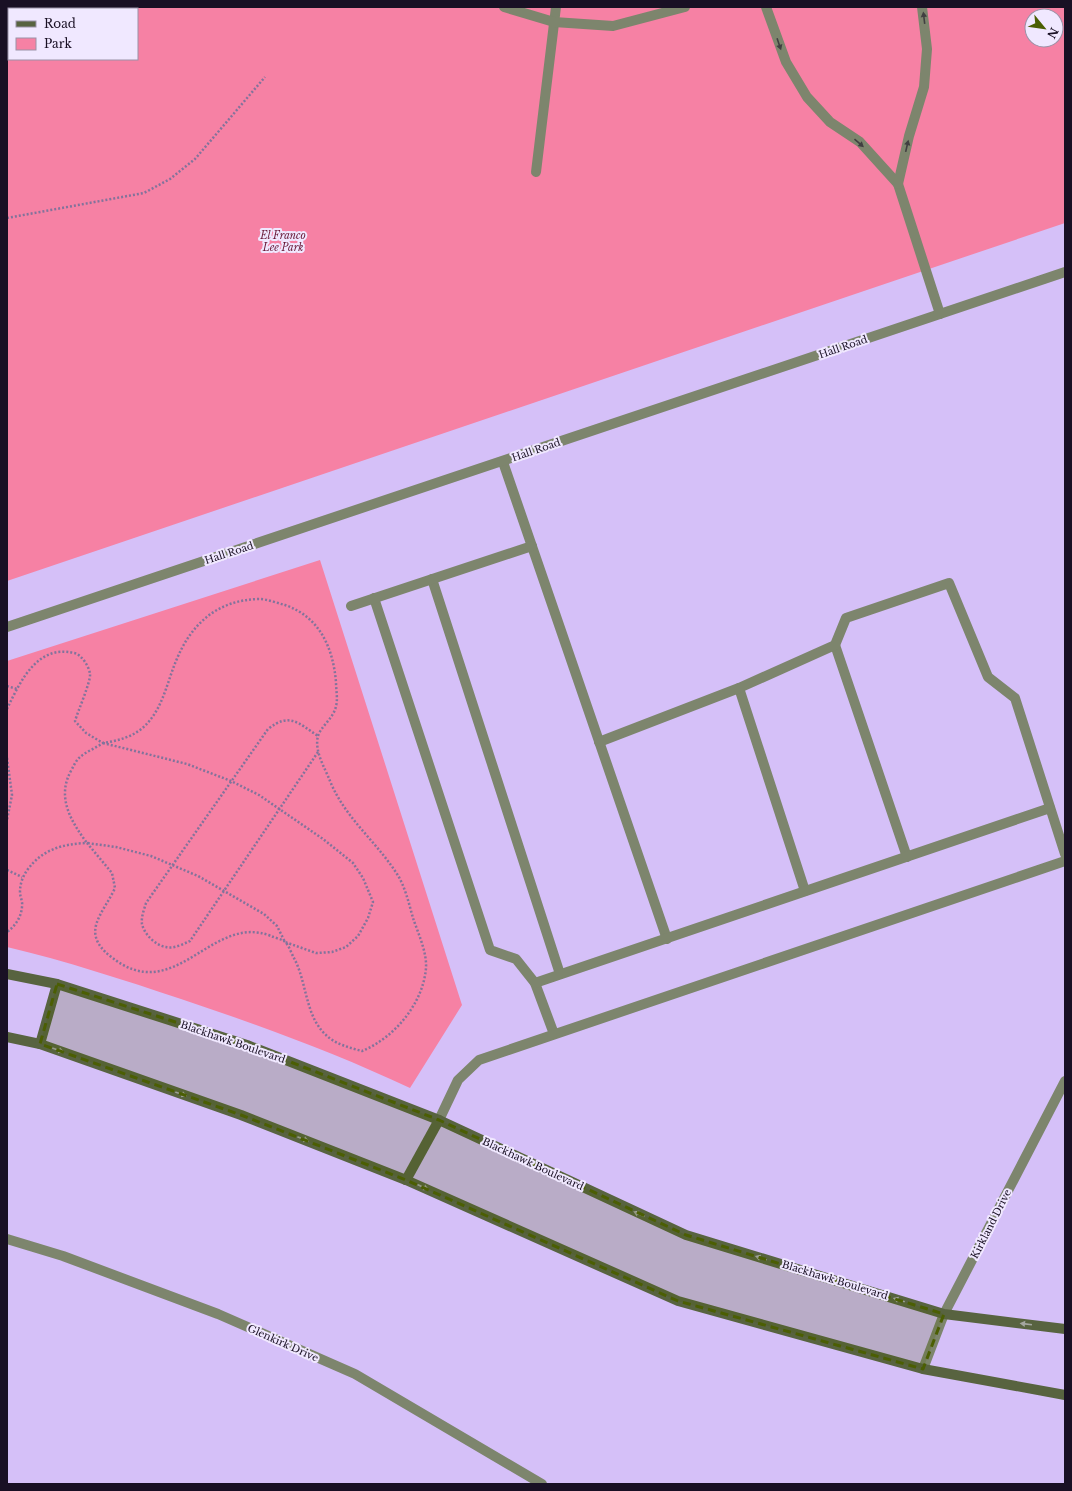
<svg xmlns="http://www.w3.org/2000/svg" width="1072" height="1491" font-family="'Libre Baskerville',serif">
<rect width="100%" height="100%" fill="#d5c0f8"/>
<g fill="#f681a4" fill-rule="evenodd">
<path d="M 7,7 L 1065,7 L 1065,223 L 7,581 ZM 9,9 L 137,9 L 137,59 L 9,59 ZM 1032,16 L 1056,16 L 1056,40 L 1032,40 Z"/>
<path d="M 320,560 L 462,1005 L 410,1088 C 336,1053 259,1025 181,999 C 124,980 66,961 7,947 L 7,661 Z"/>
</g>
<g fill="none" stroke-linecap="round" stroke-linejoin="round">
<g stroke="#83739b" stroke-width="2.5" stroke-dasharray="2 2" stroke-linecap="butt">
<path d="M 7,218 L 144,193 L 170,179 L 195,159 L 265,77"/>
<path d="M 7,686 L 17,689"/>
<path d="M 7,709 C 20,682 37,644 74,653 C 81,654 89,666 90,674 C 91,681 78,711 75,721 L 86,733 L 103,743 C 116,741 129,738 140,730 C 162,713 166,685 176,661 C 191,624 217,600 259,599 C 267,599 277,603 285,605 C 320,617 333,648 336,682 C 336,690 338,699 336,706 C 334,718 321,726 318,736 C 314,751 325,768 330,781 C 345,818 376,841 397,874 C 405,886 409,904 413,918 C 418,933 427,952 426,968 C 423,1004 394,1038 362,1051 C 350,1048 335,1044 326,1035 C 305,1016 307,982 294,958 C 291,953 289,945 285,942 C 282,939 275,938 271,936 C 211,912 175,1009 110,956 C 80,932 103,914 115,888 L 112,873 L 87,843 C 63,844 43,849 28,869 C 23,876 20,883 20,892 C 20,897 23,902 22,907 C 21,918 15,926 7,932"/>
<path d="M 103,743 L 187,764 L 231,781 L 259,795 L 323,839 L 353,863 L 363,878 L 373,902 L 368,918 L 358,936 L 346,947 L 332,952 L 316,953 L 285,942 L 277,926 L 264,914 L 198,876 L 151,856 L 116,847 L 87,843 C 70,820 56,796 72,769 C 74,765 76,761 79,758 C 85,752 96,748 103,743 Z"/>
<path d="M 318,752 L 190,941 C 183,944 174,949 166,947 C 156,946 144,934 142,924 C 141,917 144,910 146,903 L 268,729 C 290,712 298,723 318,736"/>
<path d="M 7,758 L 12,795 L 7,820"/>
<path d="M 7,870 L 22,877"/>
</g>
<g stroke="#7d856d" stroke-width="10">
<path d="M 536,172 L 556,7"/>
<path d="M 503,462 L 667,939"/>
<path d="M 432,579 L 560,974"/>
<path d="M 374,598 L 490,950 L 516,959 L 535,983 L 554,1034"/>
<path d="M 351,606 L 532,546"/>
<path d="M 835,645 L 907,857"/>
<path d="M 739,688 L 805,891"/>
<path d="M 599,742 L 739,688 L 835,645 L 846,618 L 949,583 L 988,677 L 1015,698 L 1065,854"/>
<path d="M 535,983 L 1050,808"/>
<path d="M 439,1120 L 458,1080 L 479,1060 L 1065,861"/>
</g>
<g stroke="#7d856d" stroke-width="10">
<path d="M 504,7 L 554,22 L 613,26 L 685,7"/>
<path d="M 766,7 L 786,62 L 807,97 L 830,122 L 860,142 L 898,184 L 940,314"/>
<path d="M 898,184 L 909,136 L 924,87 L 927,49 L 922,7"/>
<path d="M 7,627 L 1065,272"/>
<path d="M 7,1239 L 63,1256 L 218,1314 L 355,1374 L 542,1484"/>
<path d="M 923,1369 L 944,1314 L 1065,1081"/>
</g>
<g stroke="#586340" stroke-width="10">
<path d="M 7,974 L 57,984 L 247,1045 L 439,1120 L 686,1235 L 944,1314 L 1065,1329"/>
<path d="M 7,1037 L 40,1044 L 241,1115 L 406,1180 L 678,1301 L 923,1369 L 1065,1395"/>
<path d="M 40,1044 L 57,984"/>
<path d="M 406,1180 L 439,1120"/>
</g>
</g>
<defs><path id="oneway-solid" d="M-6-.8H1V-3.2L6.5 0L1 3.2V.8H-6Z"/></defs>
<g fill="#413f41">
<use href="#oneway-solid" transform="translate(924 18) rotate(-97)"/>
<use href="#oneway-solid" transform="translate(779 44) rotate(71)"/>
<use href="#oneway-solid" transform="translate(859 143) rotate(41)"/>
<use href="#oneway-solid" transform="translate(907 146) rotate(-77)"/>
</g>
<g fill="#a4a6a0">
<use href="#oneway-solid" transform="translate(58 1050) rotate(19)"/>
<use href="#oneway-solid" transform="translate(181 1094) rotate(19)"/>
<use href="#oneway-solid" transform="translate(303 1139) rotate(21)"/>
<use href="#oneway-solid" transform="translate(423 1187) rotate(24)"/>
<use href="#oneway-solid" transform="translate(639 1214) rotate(-155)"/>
<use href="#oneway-solid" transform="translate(761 1258) rotate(-163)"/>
<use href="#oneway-solid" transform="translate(899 1300) rotate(-163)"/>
<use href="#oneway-solid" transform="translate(1026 1324) rotate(-173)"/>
</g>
<path fill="#4b5e03" fill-opacity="0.2" stroke="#4b5e03" stroke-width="3" stroke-dasharray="8 5" stroke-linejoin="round" d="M 57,984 L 247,1045 L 439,1120 L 686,1235 L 944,1314 L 923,1369 L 678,1301 L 406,1180 L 241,1115 L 40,1044 Z"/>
<g text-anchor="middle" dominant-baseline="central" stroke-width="4" stroke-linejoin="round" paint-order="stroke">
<g font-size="10" font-style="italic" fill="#681736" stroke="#f0e8ff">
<text x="283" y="235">El Franco<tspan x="283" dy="12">Lee Park</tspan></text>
</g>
<g font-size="10" fill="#191024" stroke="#f0e8ff">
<text transform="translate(843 347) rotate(-19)">Hall Road</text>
<text transform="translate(536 450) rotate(-19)">Hall Road</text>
<text transform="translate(229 553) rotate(-18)">Hall Road</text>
<text transform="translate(233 1042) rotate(19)">Blackhawk Boulevard</text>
<text transform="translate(533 1164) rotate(25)">Blackhawk Boulevard</text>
<text transform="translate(991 1224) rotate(-63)">Kirkland Drive</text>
<text transform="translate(835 1280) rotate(17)">Blackhawk Boulevard</text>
<text transform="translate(283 1343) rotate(24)">Glenkirk Drive</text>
</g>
</g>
<rect width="1072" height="1491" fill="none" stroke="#191024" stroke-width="16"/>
<rect x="8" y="8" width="130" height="52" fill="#f0e8ff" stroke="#9a92a7"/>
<rect x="16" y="21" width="20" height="6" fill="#586340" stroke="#9a92a7"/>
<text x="44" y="28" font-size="12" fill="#191024">Road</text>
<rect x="16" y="38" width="20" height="12" fill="#f681a4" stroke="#9a92a7"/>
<text x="44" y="48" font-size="12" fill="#191024">Park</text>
<g transform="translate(1044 28) rotate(119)"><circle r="19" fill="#f0e8ff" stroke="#9a92a7"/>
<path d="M0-3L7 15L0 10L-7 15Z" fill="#4b5e03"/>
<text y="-6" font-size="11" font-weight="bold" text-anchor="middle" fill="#191024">N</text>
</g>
</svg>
